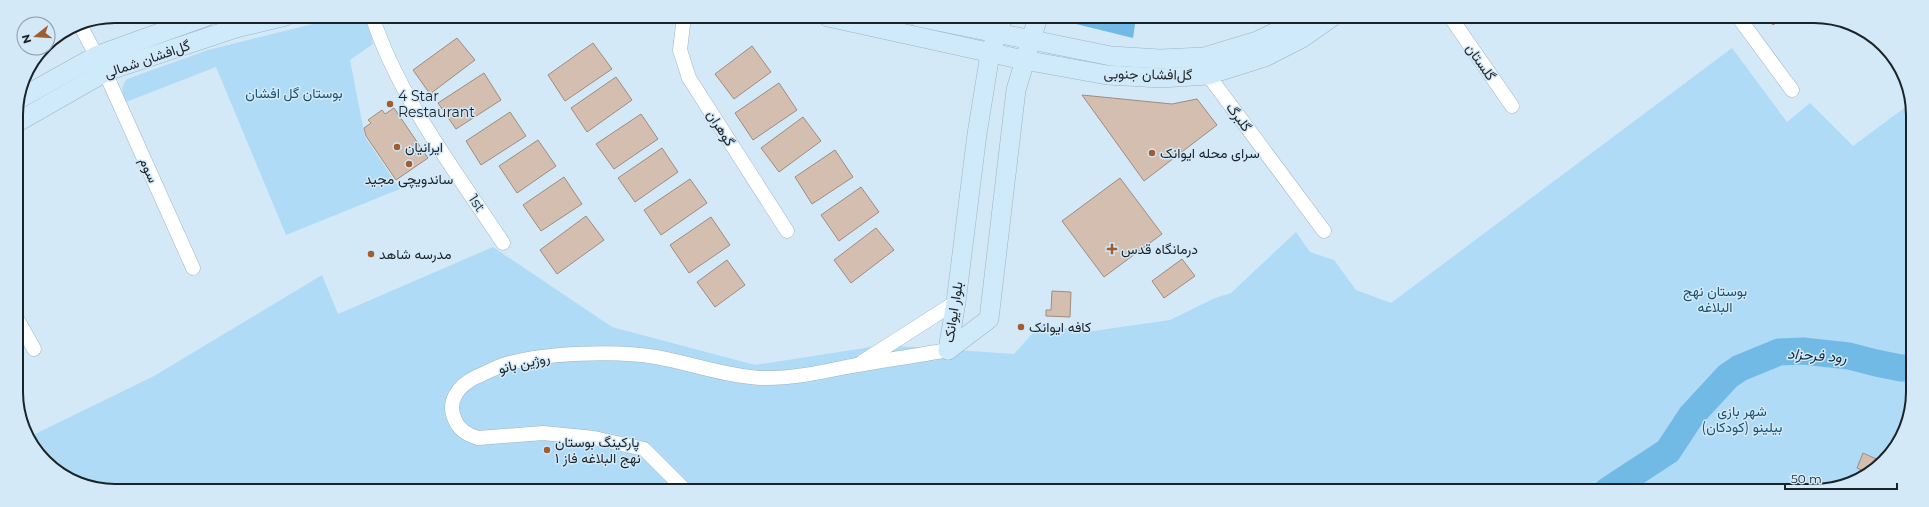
<svg xmlns="http://www.w3.org/2000/svg" width="1929" height="507" font-family="Montserrat,Vazirmatn,sans-serif">
<rect width="100%" height="100%" fill="#d3e9f8"/>
<g fill="#afdbf7">
<path d="M 360,16 L 367,16 L 373,44 L 350,60 L 365,137 L 400,189 L 286,235 L 216,67 L 126,102 C 122,93 120,87 127,79 L 208,50 L 317,23 Z"/>
<path d="M 1732,48 L 1787,122 L 1810,103 L 1853,146 L 1911,103 L 1911,411 L 1900,442 L 1879,467 L 1852,484 L 1820,491 L 96,489 L 45,462 L 31,436 L 154,376 L 322,275 L 338,314 L 493,247 L 612,327 L 755,365 L 884,345 L 1014,354 L 1041,324 L 1086,332 L 1170,320 L 1215,298 L 1231,293 L 1296,232 L 1310,252 L 1334,260 L 1356,290 L 1391,303 Z"/>
</g>
<path fill="#72bae6" d="M 1073,17 L 1136,17 L 1133,38 L 1072,23 Z"/>
<g fill="none" stroke-linecap="round" stroke-linejoin="round">
<path stroke="#72bae6" stroke-width="27" d="M 1607,491 L 1668,451 L 1691,416 L 1728,376 L 1740,368 L 1779,352 L 1803,351 L 1849,356 L 1876,363 L 1901,368 L 1911,368"/>
</g>
<g fill="#d4beb0" stroke="#a08b7e">
<path d="M 1768,18 L 1790,18 L 1791,19 L 1784,23 L 1781,19 L 1773,25 Z"/>
<path d="M 457,38 L 475,60 L 430,94 L 413,70 Z"/>
<path d="M 593,43 L 612,69 L 565,101 L 548,75 Z"/>
<path d="M 752,46 L 771,72 L 734,99 L 715,74 Z"/>
<path d="M 484,73 L 501,100 L 456,129 L 438,103 Z"/>
<path d="M 616,77 L 632,100 L 587,132 L 571,108 Z"/>
<path d="M 779,83 L 797,110 L 753,140 L 735,113 Z"/>
<path d="M 1082,95 L 1172,104 L 1197,99 L 1217,125 L 1144,181 Z"/>
<path d="M 394,108 L 428,158 L 396,180 L 366,136 L 364,128 L 371,123 L 368,120 L 382,110 L 385,114 Z"/>
<path d="M 510,112 L 526,136 L 481,165 L 466,141 Z"/>
<path d="M 641,114 L 658,139 L 614,169 L 596,144 Z"/>
<path d="M 803,117 L 821,141 L 779,172 L 761,148 Z"/>
<path d="M 538,140 L 556,166 L 517,193 L 499,166 Z"/>
<path d="M 662,148 L 678,172 L 635,202 L 618,178 Z"/>
<path d="M 835,150 L 853,177 L 812,204 L 795,177 Z"/>
<path d="M 564,177 L 582,204 L 541,231 L 523,205 Z"/>
<path d="M 1120,178 L 1162,234 L 1104,277 L 1062,221 Z"/>
<path d="M 690,179 L 707,203 L 661,235 L 644,210 Z"/>
<path d="M 861,187 L 879,212 L 839,241 L 821,215 Z"/>
<path d="M 586,216 L 604,240 L 557,274 L 540,250 Z"/>
<path d="M 711,217 L 730,245 L 689,273 L 670,245 Z"/>
<path d="M 876,228 L 894,250 L 851,283 L 834,260 Z"/>
<path d="M 1182,259 L 1195,276 L 1164,298 L 1152,281 Z"/>
<path d="M 727,260 L 745,285 L 715,307 L 697,282 Z"/>
<path d="M 1052,291 L 1071,292 L 1070,317 L 1046,316 L 1046,310 L 1051,310 Z"/>
<path d="M 1863,453 L 1883,462 L 1868,473 L 1857,468 Z"/>
</g>
<g fill="none" stroke-linecap="round" stroke-linejoin="round">
<defs>
<g id="street">
<path d="M 372,16 C 400,100 455,170 503,243"/>
<path d="M 684,17 L 680,50 L 689,78 L 787,231"/>
<path d="M 1451,18 L 1512,106"/>
<path d="M 1739,18 L 1792,90"/>
<path d="M 79,23 L 105,72 L 193,268"/>
<path d="M 1206,67 L 1208,75 L 1324,231"/>
<path d="M 17,319 L 34,349"/>
<path d="M 862,362 L 956,302"/>
<path d="M 685,490 L 644,449 L 594,438 L 543,433 L 478,438 C 468,435 459,430 455,420 C 446,401 459,385 476,377 C 486,373 496,367 506,364 C 546,353 615,350 656,357 C 690,363 725,376 760,378 C 789,379 818,373 846,367 C 880,361 914,356 948,350"/>
</g>
<g id="secondary">
<path d="M 828,17 L 1024,60 L 1107,75 L 1161,78 L 1208,75 L 1265,57 L 1302,38 L 1332,17"/>
<path d="M 918,17 L 1111,56 L 1160,59 L 1204,57 L 1257,41 L 1295,23 L 1303,17"/>
<path d="M 19,99 L 96,56 L 207,16"/>
<path d="M 16,123 L 107,71 L 236,28 L 286,16"/>
<path d="M 948,350 L 989,319 L 1016,90 L 1038,17"/>
<path d="M 948,350 L 956,302 L 977,134 L 990,54 L 1003,17"/>
</g>
</defs>
<use href="#street" stroke="#9eb4c2" stroke-width="15"/>
<use href="#secondary" stroke="#9eb4c2" stroke-width="20"/>
<use href="#street" stroke="#fff" stroke-width="14"/>
<use href="#secondary" stroke="#cfebfb" stroke-width="19"/>
</g>
<g fill="#a15d2e" stroke="#d3e9f8" stroke-width="1.5">
<circle cx="390" cy="104" r="4"/>
<circle cx="397" cy="147" r="4"/>
<circle cx="1152" cy="153" r="4"/>
<circle cx="409" cy="164" r="4"/>
<path d="M1110 243h4v4h4v4h-4v4h-4v-4h-4v-4h4z"/>
<circle cx="371" cy="254" r="4"/>
<circle cx="1021" cy="327" r="4"/>
<circle cx="547" cy="450" r="4"/>
</g>
<g text-anchor="middle" dominant-baseline="central" stroke-width="3" stroke-linejoin="round" paint-order="stroke">
<g font-size="14" fill="#1a2328" stroke="#d3e9f8">
<text transform="translate(147 59) rotate(-19)">گل‌افشان شمالی</text>
<text transform="translate(1481 62) rotate(55)">گلستان</text>
<text transform="translate(1148 74) rotate(1)">گل‌افشان جنوبی</text>
<text transform="translate(1239 117) rotate(53)">گلبرگ</text>
<text transform="translate(721 128) rotate(58)">گوهران</text>
<text transform="translate(149 170) rotate(66)">سوم</text>
<text transform="translate(477 203) rotate(56)">1st</text>
<text transform="translate(953 312) rotate(-81)">بلوار ایوانک</text>
<text transform="translate(524 363) rotate(-13)">روژین بانو</text>
</g>
<g font-size="14" fill="#1a526f" stroke="#d3e9f8">
<text x="294" y="93">بوستان گل افشان</text>
<text x="1715" y="291">بوستان نهج<tspan x="1715" dy="16">البلاغه</tspan></text>
<text x="1742" y="411">شهر بازی<tspan x="1742" dy="16">بیلینو (کودکان)</tspan></text>
</g>
<g font-size="14" fill="#1a2328" stroke="#d3e9f8" text-anchor="start">
<text x="398" y="96">4 Star<tspan x="398" dy="16">Restaurant</tspan></text>
<text x="405" y="147">ایرانیان</text>
<text x="1160" y="153">سرای محله ایوانک</text>
<text x="409" y="179" text-anchor="middle">ساندویچی مجید</text>
<text x="1121" y="249">درمانگاه قدس</text>
<text x="379" y="254">مدرسه شاهد</text>
<text x="1029" y="327">کافه ایوانک</text>
<text x="555" y="442">پارکینگ بوستان<tspan x="555" dy="16">نهج البلاغه فاز ۱</tspan></text>
</g>
<g font-size="15" font-style="italic" fill="#0c2d3f" stroke="#d3e9f8">
<text transform="translate(1817 355) rotate(4)">رود فرحزاد</text>
</g>
</g>
<path d="M0 0H1929V507H0ZM115 23H1814A92 92 0 0 1 1906 115V392A92 92 0 0 1 1814 484H115A92 92 0 0 1 23 392V115A92 92 0 0 1 115 23Z" fill="#d3e9f8" fill-rule="evenodd"/>
<path fill="none" stroke="#1a2328" stroke-width="2" d="M115 23H1814A92 92 0 0 1 1906 115V392A92 92 0 0 1 1814 484H115A92 92 0 0 1 23 392V115A92 92 0 0 1 115 23Z"/>
<g transform="translate(36 36) rotate(253)"><circle r="19" fill="#d3e9f8" stroke="#899aa5"/>
<path d="M0-3L7 15L0 10L-7 15Z" fill="#a15d2e"/>
<text y="-6" font-size="11" font-weight="bold" text-anchor="middle" fill="#1a2328">N</text>
</g>
<path d="M1785 483v6h112v-6" fill="none" stroke="#1a2328" stroke-width="2"/>
<text x="1791" y="483" font-size="12" fill="#1a2328" stroke="#d3e9f8" stroke-width="3" paint-order="stroke">50 m</text>
</svg>
